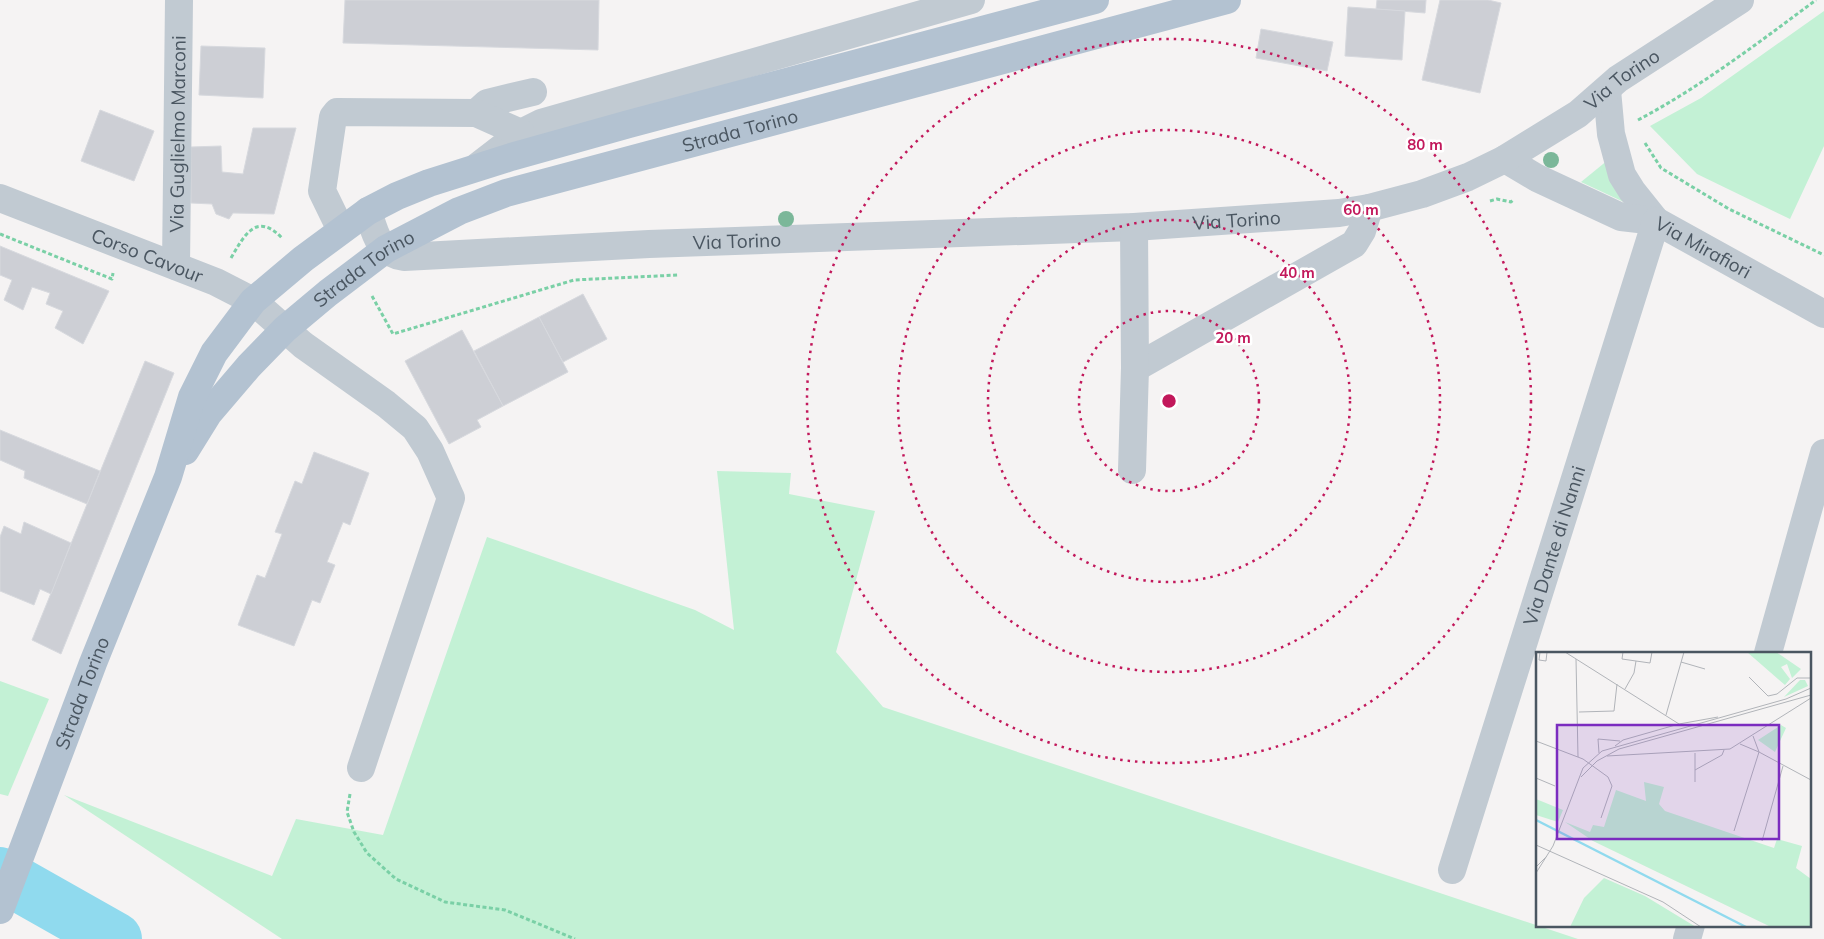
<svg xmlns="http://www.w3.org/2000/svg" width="1824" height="939" font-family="Mulish,sans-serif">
<rect width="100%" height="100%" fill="#f5f3f3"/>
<g fill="#c3f1d5">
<path d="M 1824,11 L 1824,146 L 1790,219 L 1697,174 L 1650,126 L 1701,98 Z"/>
<path d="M 1608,160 L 1641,210 L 1581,182 Z"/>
<path d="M 717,471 L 791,473 L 789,494 L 875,511 L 836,652 L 883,707 L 1578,939 L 282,939 L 64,795 L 272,876 L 296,819 L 383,835 L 487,537 L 695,610 L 734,630 Z"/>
<path d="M 0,681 L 49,699 L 8,796 L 0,794 Z"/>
</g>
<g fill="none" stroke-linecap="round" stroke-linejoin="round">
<path stroke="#90daee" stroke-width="54" d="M 0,874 L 115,939"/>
</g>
<g fill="#cdcfd5" stroke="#d7d9de">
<path d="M 345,0 L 599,0 L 598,50 L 343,43 Z"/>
<path d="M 1377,0 L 1426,0 L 1425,13 L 1376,9 Z"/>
<path d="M 1440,0 L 1488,0 L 1501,3 L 1480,93 L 1422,80 Z"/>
<path d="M 1348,7 L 1405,11 L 1402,60 L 1345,56 Z"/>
<path d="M 1261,29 L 1333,42 L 1327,71 L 1256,58 Z"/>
<path d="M 201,46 L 265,48 L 263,98 L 199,95 Z"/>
<path d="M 100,110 L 154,131 L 134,181 L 81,161 Z"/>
<path d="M 253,128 L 296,128 L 274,214 L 233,213 L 229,219 L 216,214 L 212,204 L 191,203 L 191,147 L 221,146 L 222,172 L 243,174 Z"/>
<path d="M 0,246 L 109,291 L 83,344 L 55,328 L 63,311 L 46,304 L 50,293 L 32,287 L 23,310 L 4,300 L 12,280 L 0,275 Z"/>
<path d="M 583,294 L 607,339 L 563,362 L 539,317 Z"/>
<path d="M 539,317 L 568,372 L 503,406 L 474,351 Z"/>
<path d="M 462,330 L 503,406 L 477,420 L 481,427 L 449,444 L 405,361 Z"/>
<path d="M 145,361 L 174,373 L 61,654 L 32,640 Z"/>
<path d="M 0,430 L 100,471 L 87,504 L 24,478 L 25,471 L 0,460 Z"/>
<path d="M 314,452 L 369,473 L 350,525 L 343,522 L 327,562 L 335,565 L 320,603 L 312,600 L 294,646 L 238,625 L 257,575 L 265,578 L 282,534 L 275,532 L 295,481 L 302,484 Z"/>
<path d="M 24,522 L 71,543 L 51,594 L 40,589 L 34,605 L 0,591 L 0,537 L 4,526 L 21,534 Z"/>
</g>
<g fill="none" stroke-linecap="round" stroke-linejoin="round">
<g stroke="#7ad0a6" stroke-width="3" stroke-dasharray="4 2.5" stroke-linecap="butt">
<path d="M 1638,120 C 1702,86 1758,43 1816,0"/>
<path d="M 1645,143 L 1661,168 L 1729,209 L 1824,255"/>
<path d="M 1490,201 L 1497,199 L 1511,202 L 1514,199"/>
<path d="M 0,234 L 112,279 L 113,273"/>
<path d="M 231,258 C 244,236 256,211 282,238"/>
<path d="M 372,296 L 393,334 L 574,280 L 678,275"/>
<path d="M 350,794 L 347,812 L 354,832 L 367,853 L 396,879 L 445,902 L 505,910 L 575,939"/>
</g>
<g stroke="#c1cad2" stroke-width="28">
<path id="s1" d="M 1607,90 L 1611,134 L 1622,175 L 1632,191 L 1656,221 L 1824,314"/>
<path d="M 476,113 L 487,103 L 533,92"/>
<path d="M 1505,159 L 1537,178 L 1621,217 L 1656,221"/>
<path d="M 478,166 L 521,133 L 541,123 L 971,0"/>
<path id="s2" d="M 0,198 L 216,282 L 253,301 L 303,345 L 386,404 L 415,428 L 430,451 L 451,498 L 361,768"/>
<path id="s3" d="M 368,211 C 375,233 378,253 404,257 L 649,244 L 1134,227 L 1339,213 L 1369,208 L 1422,194 L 1468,177 L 1505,159 L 1578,114 L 1618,79 L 1740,0"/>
<path d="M 341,230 L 322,191 L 333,117 L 337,112 L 476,113 L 521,133"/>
<path id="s4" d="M 176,266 L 179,0"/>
<path d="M 1135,368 L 1354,244 L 1362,231 L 1369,208"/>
<path d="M 1132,470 L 1135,368 L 1134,227"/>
<path d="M 1768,653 L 1824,453"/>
<path id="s5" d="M 1452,870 L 1656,221"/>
<path d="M 1687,939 L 1691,925"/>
</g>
<g stroke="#b3c2d1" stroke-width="28">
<path id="s6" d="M 185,451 L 208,414 L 249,366 L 285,329 L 328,293 L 386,249 L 459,211 L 506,193 L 1227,0"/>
<path id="s7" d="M 0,910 L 93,663 L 168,477 L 192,397 L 214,353 L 253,301 L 303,259 L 368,211 L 397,196 L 429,183 L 511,157 L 629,124 L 1095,0"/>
</g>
</g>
<g fill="#7bb799">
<circle cx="1551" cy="160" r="8"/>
<circle cx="786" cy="219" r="8"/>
</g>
<g fill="none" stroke="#c2185b" stroke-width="2.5" stroke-dasharray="2.5 5">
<circle cx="1169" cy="401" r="90"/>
<circle cx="1169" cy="401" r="181"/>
<circle cx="1169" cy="401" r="271"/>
<circle cx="1169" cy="401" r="362"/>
</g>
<g text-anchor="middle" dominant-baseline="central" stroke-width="5" stroke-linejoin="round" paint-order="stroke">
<g font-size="19" fill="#4a5661" stroke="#fff">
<text stroke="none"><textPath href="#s3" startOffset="1316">Via Torino</textPath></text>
<text stroke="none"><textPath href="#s6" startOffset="662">Strada Torino</textPath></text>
<text stroke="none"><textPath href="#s4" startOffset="132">Via Guglielmo Marconi</textPath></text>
<text stroke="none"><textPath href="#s3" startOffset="896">Via Torino</textPath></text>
<text stroke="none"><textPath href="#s3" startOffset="396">Via Torino</textPath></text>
<text stroke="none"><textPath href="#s1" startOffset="198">Via Mirafiori</textPath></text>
<text stroke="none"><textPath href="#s2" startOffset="158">Corso Cavour</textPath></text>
<text stroke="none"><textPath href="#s6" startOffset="258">Strada Torino</textPath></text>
<text stroke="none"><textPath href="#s5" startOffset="340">Via Dante di Nanni</textPath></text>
<text stroke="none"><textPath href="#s7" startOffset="232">Strada Torino</textPath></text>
</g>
</g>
<g transform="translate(1536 652)">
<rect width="275" height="275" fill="#f5f3f3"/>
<path d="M 211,0 L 240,0 L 265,17 L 256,26 L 251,12 L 245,15 L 254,27 L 249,33 ZM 264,28 L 269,28 L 272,34 L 248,45 ZM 245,73 L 250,76 L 239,100 L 222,88 ZM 108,130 L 128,135 L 123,152 L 129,159 L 238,196 L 241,187 L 266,194 L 260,216 L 275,227 L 275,275 L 235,275 L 57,189 L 29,170 L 54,180 L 57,173 L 68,175 L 80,138 L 110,149 ZM 0,147 L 27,158 L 22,170 L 0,163 ZM 68,226 L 109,244 L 160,275 L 34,275 L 48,246 Z" fill="#c3f1d5"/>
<path fill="none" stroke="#90daee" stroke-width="2.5" d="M 0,168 L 210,275"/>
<path fill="none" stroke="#b1b4b9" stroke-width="1" d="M 4,0 L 3,8 L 10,9 L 11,0M 29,0 L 143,72M 87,0 L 86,7 L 114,11 L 116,0M 40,7 L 42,105M 145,10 L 169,17M 213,25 L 232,44 L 241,42 L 261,26 L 275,26M 89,37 L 98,21 L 100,9M 43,60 L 78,59 L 81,32M 130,63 L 148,0M 217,84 L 223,100 L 275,128M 0,89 L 47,107 L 72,125 L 76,134 L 65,166M 204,92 L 223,100M 79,94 L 87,88 L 143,72 L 182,65M 63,101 L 62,87 L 84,89M 71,104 L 194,97 L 275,46M 159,118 L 186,103 L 188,98M 45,125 L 61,109 L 83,97 L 275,43M 0,126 L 19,134M 159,130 L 159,101M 198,179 L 223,100M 226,189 L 247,114M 0,193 L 127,250 L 165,275M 0,215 L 11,204M 0,221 L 17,194 L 47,116 L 66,99 L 250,47 L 275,36"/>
<path fill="#7b2cbf" fill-opacity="0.15" stroke="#7b2cbf" stroke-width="2.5" d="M 21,73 L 243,73 L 243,187 L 21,187 Z"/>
<rect width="275" height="275" fill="none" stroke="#4a5661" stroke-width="2.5"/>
</g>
<circle cx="1169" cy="401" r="8" fill="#c2185b" stroke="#fff" stroke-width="2.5"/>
<g font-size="15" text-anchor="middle" font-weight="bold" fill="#c2185b" stroke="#fff" stroke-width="5" stroke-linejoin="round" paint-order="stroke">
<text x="1425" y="150">80 m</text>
<text x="1361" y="215">60 m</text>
<text x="1297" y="278">40 m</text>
<text x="1233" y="343">20 m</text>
</g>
</svg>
